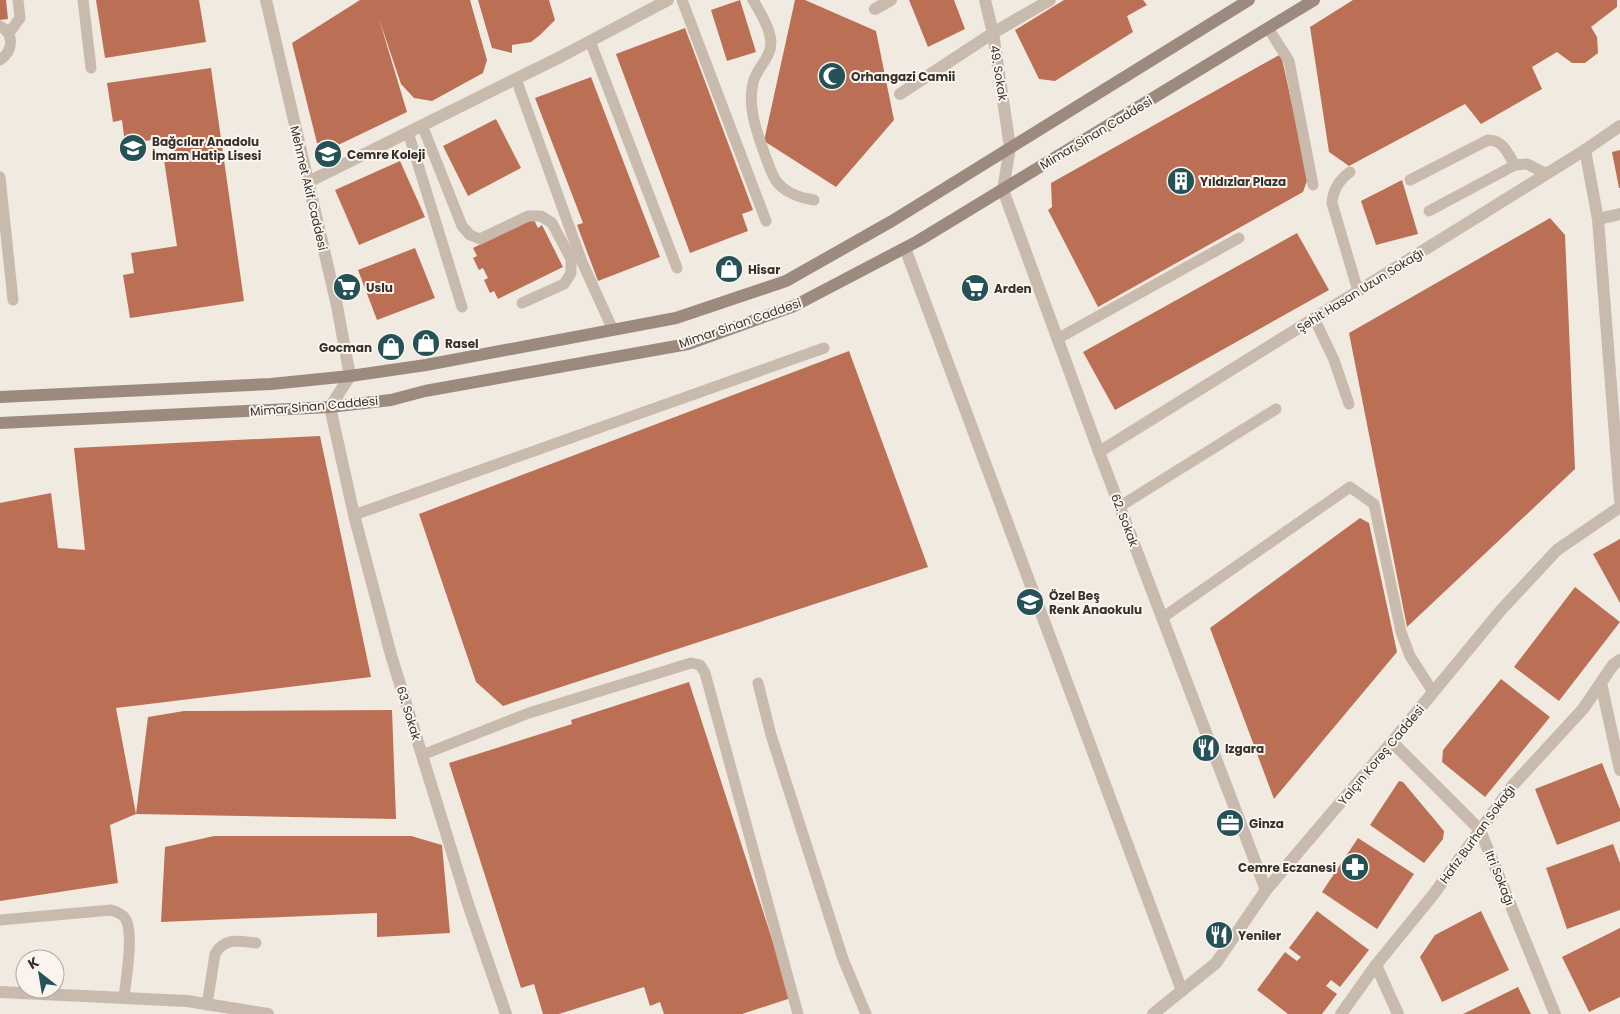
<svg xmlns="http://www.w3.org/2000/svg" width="1620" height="1014" font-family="Poppins,sans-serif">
<rect width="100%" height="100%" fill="#f1eae1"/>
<g fill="#bb7056">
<path d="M 0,0 L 6,0 L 8,19 L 0,20 Z"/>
<path d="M 96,0 L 199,0 L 206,42 L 105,58 Z"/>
<path d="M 360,0 L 470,0 L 487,60 L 483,73 L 432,101 L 414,98 L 401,84 L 379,19 L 407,112 L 336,146 L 317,143 L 292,43 Z"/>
<path d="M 478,0 L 549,0 L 555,20 L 540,35 L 531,42 L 512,45 L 512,53 L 492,48 Z"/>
<path d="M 740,0 L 756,52 L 727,61 L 711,10 Z"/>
<path d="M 795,0 L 805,0 L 876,31 L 894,120 L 836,187 L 764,141 Z"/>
<path d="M 909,0 L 954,0 L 965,29 L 928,47 Z"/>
<path d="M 1064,0 L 1143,0 L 1147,5 L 1127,16 L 1133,32 L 1055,81 L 1039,79 L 1015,30 Z"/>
<path d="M 1353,0 L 1617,0 L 1617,7 L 1591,27 L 1597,37 L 1598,53 L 1585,63 L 1572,63 L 1557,52 L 1532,67 L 1542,89 L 1481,124 L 1465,104 L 1349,166 L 1329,152 L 1310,27 Z"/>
<path d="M 685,28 L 753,210 L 742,214 L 748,231 L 690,253 L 616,54 Z"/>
<path d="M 1281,54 L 1308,178 L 1303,192 L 1098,307 L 1048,210 L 1052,207 L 1051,183 Z"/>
<path d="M 211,68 L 244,301 L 130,318 L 123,275 L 134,273 L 131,253 L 177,246 L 164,160 L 175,159 L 172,137 L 125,144 L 122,120 L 113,122 L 107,83 Z"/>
<path d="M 591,77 L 660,257 L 598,281 L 577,225 L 583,223 L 535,98 Z"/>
<path d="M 496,119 L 521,168 L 468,196 L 443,146 Z"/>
<path d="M 1620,150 L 1620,188 L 1619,188 L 1612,152 Z"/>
<path d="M 400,161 L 425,217 L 359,245 L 335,190 Z"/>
<path d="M 1402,180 L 1418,234 L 1376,245 L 1361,201 Z"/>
<path d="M 533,218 L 538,228 L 542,225 L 563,267 L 498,299 L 494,291 L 490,293 L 484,280 L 488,278 L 483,268 L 479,270 L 473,258 L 477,256 L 473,248 Z"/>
<path d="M 1550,218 L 1565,235 L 1575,469 L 1407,627 L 1349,333 Z"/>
<path d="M 1297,233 L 1329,290 L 1115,410 L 1083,352 Z"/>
<path d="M 415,248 L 435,298 L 377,320 L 358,270 Z"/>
<path d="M 849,351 L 928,567 L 503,706 L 476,682 L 419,514 Z"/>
<path d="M 320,436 L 371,677 L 116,708 L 136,814 L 110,825 L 118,883 L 0,901 L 0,503 L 51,493 L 58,548 L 85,550 L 74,448 Z"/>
<path d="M 1360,518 L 1369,523 L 1397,652 L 1274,799 L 1210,628 Z"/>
<path d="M 1620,539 L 1620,603 L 1593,554 Z"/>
<path d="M 1575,587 L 1620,622 L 1559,701 L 1514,667 Z"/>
<path d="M 1501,679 L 1550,717 L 1485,797 L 1442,762 L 1443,750 Z"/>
<path d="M 689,682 L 791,998 L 742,1014 L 664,1014 L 660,1002 L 650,1006 L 644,987 L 559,1014 L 543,1014 L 534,984 L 521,988 L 449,763 L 572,724 L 571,720 Z"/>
<path d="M 392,710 L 396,819 L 136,814 L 148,717 L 184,711 Z"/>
<path d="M 1602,763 L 1620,809 L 1620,821 L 1557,845 L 1535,789 Z"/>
<path d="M 1399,781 L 1403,782 L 1444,831 L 1443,839 L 1424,863 L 1370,825 Z"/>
<path d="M 214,836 L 411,836 L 442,845 L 450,933 L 377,937 L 377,913 L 161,922 L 165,847 Z"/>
<path d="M 1358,838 L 1414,874 L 1377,929 L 1322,892 Z"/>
<path d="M 1613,844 L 1620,863 L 1620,910 L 1567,929 L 1546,868 Z"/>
<path d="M 1317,911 L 1369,950 L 1340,987 L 1331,980 L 1326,986 L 1337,994 L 1322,1014 L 1288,1014 L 1257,990 L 1285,952 L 1297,961 L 1301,957 L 1289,948 Z"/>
<path d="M 1481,911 L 1509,970 L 1442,1002 L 1420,957 L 1435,935 Z"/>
<path d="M 1620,928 L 1620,997 L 1589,1012 L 1562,957 Z"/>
<path d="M 1518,987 L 1531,1014 L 1463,1014 Z"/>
</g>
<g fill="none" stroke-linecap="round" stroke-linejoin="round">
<g stroke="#c9baae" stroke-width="11">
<path d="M 83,0 L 91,68"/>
<path d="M 682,0 L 766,221"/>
<path d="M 753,0 C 760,12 770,28 771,42 C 771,59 756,68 753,83 C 747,109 758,135 766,158 C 769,165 771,173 775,179 C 783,192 800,198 814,200"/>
<path d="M 0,26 C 15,34 13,51 0,60"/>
<path d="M 1268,28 L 1289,61 L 1313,185"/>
<path d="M 9,33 L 20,18 L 18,0"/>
<path d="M 590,41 L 677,268"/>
<path d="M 516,79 L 582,262 L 613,330"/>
<path d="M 422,125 L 462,226 L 470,235 L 480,239 L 528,216 L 541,216 L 552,223 L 571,259 L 571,273 L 564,284 L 522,303"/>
<path d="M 408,132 L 462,307"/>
<path d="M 1350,172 C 1339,180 1333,189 1332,203 L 1358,291"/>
<path d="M 0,177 L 13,300"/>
<path d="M 1410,180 L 1488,140 C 1504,140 1507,153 1515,165"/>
<path d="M 1429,211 L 1515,165 L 1527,164 L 1547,174"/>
<path d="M 1314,318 L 1334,360 L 1349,404"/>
<path d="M 1057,339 L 1239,238"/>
<path d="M 1119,507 L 1276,409"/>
<path d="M 354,515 L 824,348"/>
<path d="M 1162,618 L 1350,487 L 1374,504 L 1401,632 L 1410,656 L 1433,692"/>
<path d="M 758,683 L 771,735 L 843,959 L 866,1014"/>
<path d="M 422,755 L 529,713 L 691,663 L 700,665 L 705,673 L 798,1014"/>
<path d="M 0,920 L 111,910 C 118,912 125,915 127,922 C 133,939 126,979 124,998"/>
<path d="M 207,1005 L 215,954 C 225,937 239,941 256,943"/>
</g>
<g stroke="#c9baae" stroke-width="12">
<path d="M 266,0 L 337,306 L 350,376 L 330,407 L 354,515 L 391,655 L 468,904 L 506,1014"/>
<path d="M 985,0 L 993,33 L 1010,147"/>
<path d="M 875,9 L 891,0"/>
<path d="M 900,94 L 993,33 L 1050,0"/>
<path d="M 1585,150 L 1598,219 L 1620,500"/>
<path d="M 308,182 L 562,56 L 668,0"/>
<path d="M 1598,219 L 1620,214"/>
<path d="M 905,248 L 1182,991"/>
<path d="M 1099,452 L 1585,150 L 1620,126"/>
<path d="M 1601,683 L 1620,770"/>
<path d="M 1392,742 L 1480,830 L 1555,1014"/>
<path d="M 1376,965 L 1398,1014"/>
<path d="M 1341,1014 L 1376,965 L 1433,895 L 1513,785 L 1583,709 L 1613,665 L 1620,660"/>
</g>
<g stroke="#c9baae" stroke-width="12">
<path d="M 1010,147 L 1003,190 L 1099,452 L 1266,890"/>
<path d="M 0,992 L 187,1001 L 268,1014"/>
<path d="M 1153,1014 L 1216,963 L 1266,890 L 1392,742 L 1501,610 L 1557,550 L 1620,507"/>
</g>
<g stroke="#9c8a7f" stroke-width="12">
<path d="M 0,397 L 271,384 L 350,376 L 426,365 L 676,318 L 786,281 L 892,221 L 1249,0"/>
<path d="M 0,423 L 330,407 L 391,400 L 425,391 L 688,344 L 794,306 L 918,241 L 1314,0"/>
</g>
</g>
<defs>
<symbol id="mosque-disc" viewBox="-11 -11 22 22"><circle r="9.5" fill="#255256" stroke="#f9f4ed"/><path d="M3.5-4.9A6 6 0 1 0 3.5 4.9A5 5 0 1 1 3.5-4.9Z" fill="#fff"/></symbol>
<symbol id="school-disc" viewBox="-11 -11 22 22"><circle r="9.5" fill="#255256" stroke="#f9f4ed"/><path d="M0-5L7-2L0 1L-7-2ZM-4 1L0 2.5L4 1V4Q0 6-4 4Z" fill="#fff"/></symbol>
<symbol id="building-disc" viewBox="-11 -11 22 22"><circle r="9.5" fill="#255256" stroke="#f9f4ed"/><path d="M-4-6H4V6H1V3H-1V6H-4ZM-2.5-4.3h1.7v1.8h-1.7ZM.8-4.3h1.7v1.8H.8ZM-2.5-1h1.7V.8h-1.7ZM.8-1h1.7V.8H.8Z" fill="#fff"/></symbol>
<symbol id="shop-disc" viewBox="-11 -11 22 22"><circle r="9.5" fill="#255256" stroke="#f9f4ed"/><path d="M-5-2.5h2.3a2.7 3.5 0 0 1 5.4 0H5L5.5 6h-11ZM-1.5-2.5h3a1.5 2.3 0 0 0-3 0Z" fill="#fff"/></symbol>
<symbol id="supermarket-disc" viewBox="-11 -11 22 22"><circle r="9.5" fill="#255256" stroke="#f9f4ed"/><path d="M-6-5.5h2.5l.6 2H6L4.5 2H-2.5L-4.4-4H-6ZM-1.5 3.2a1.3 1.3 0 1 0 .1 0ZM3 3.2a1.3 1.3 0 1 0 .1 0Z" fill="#fff"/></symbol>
<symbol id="restaurant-disc" viewBox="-11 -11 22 22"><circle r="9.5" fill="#255256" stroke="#f9f4ed"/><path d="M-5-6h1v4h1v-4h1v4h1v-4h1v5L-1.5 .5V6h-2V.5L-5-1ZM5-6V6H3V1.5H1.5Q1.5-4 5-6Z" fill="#fff"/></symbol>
<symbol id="office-disc" viewBox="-11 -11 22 22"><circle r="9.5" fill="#255256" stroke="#f9f4ed"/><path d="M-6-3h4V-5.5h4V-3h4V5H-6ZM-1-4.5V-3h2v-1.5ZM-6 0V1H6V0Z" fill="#fff"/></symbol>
<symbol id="pharmacy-disc" viewBox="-11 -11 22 22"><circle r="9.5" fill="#255256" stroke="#f9f4ed"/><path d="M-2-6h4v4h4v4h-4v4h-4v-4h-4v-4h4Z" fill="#fff"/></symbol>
</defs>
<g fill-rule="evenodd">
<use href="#mosque-disc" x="816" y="60" width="32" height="32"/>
<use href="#school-disc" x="117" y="132" width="32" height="32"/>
<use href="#school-disc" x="312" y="138" width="32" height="32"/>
<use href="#building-disc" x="1165" y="165" width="32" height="32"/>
<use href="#shop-disc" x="713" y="253" width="32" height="32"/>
<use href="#supermarket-disc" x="331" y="271" width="32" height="32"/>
<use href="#supermarket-disc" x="959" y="272" width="32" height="32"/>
<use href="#shop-disc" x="410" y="327" width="32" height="32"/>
<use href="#shop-disc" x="375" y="331" width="32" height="32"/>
<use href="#school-disc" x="1014" y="586" width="32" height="32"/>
<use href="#restaurant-disc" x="1190" y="732" width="32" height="32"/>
<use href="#office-disc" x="1214" y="807" width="32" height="32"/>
<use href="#pharmacy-disc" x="1339" y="851" width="32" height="32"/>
<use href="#restaurant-disc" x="1203" y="919" width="32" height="32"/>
</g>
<g text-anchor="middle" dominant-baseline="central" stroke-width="4" stroke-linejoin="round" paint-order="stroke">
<g font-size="12" fill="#38302b" stroke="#f9f4ed">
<text transform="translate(999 73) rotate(81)">49. Sokak</text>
<text transform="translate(1096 133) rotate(-31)">Mimar Sinan Caddesi</text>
<text transform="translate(309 188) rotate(77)">Mehmet Akif Caddesi</text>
<text transform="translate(1360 290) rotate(-32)">Şehit Hasan Uzun Sokağı</text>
<text transform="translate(740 323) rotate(-19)">Mimar Sinan Caddesi</text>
<text transform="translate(314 406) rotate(-5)">Mimar Sinan Caddesi</text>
<text transform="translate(1125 520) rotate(69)">62. Sokak</text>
<text transform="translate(409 713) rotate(73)">63. Sokak</text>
<text transform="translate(1381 755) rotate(-50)">Yalçın Koreş Caddesi</text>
<text transform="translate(1477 834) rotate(-54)">Hafız Burhan Sokağı</text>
<text transform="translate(1500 878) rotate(68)">Itri Sokağı</text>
</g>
<g font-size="12" font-weight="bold" fill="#38302b" stroke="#f9f4ed" text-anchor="start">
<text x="851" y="76">Orhangazi Camii</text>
<text x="152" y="141">Bağcılar Anadolu<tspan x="152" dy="14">İmam Hatip Lisesi</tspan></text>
<text x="347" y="154">Cemre Koleji</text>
<text x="1200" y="181">Yıldızlar Plaza</text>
<text x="748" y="269">Hisar</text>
<text x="366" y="287">Uslu</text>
<text x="994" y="288">Arden</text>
<text x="445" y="343">Rasel</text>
<text x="372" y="347" text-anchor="end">Gocman</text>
<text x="1049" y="595">Özel Beş<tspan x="1049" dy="14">Renk Anaokulu</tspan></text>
<text x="1225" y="748">Izgara</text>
<text x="1249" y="823">Ginza</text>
<text x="1336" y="867" text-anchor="end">Cemre Eczanesi</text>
<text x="1238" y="935">Yeniler</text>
</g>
</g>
<g transform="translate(40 974) rotate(329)"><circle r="24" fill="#f9f4ed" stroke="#aca69f"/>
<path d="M0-4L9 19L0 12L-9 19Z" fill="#255256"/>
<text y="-8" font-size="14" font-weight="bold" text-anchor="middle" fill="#38302b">K</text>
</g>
</svg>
